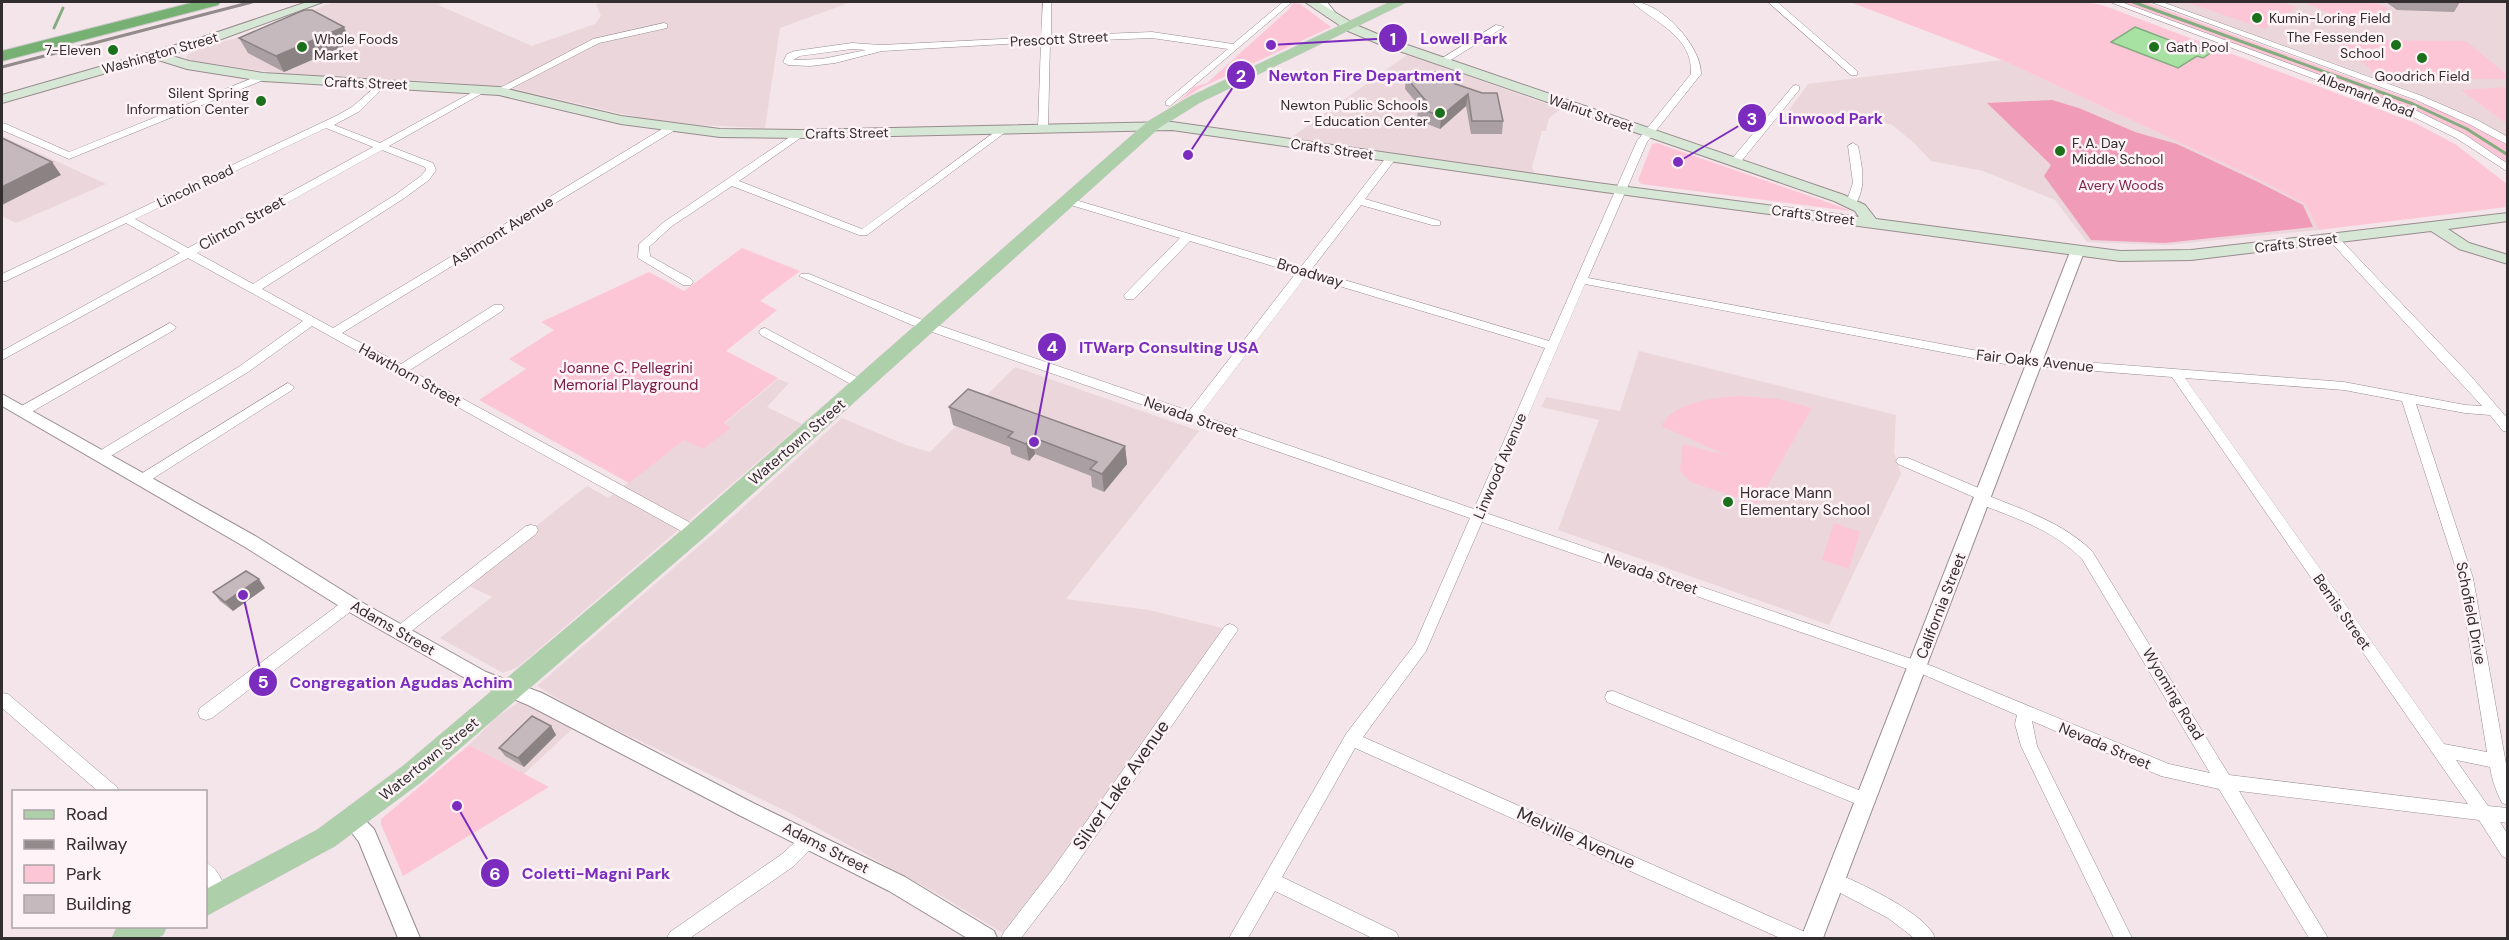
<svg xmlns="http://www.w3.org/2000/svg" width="2509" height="940" font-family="'DM Sans',sans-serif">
<rect width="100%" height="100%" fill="#f3e5e9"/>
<g fill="#ebd6db">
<path d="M 334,2 L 445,2 L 438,5 L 532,46 L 595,24 L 601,16 L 596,4 L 605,2 L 851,2 L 780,28 L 765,128 L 700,125 L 644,119 L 511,88 L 431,81 L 340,79 L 291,75 L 188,60 L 186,56 L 199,48 L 251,34 Z"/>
<path d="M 2162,2 L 2507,2 L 2507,138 L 2467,115 L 2406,89 Z"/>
<path d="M 1407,55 L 1561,109 L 1549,118 L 1546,131 L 1542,131 L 1532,167 L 1535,174 L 1289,139 Z"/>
<path d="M 2002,60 L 2262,181 L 2305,204 L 2319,230 L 2167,245 L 2087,242 L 2055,200 L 1983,171 L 1931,161 L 1913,142 L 1891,124 L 1784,117 L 1808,84 Z"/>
<path d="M 2,136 L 106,184 L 16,223 L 2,216 Z"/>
<path d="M 1639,351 L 1896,415 L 1894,452 L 1901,474 L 1829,625 L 1558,530 L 1599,420 L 1541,407 L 1546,397 L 1620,411 Z"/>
<path d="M 1015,367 L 1199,431 L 1066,599 L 1149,610 L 1230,630 L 1011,938 L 938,894 L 790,813 L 580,712 L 537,686 L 728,521 L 842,418 L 906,445 L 930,452 Z"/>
<path d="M 778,379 L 789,383 L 767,407 L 802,424 L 518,667 L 503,673 L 440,638 L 492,597 L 463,583 L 587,486 L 608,498 L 684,440 L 731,427 L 724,424 Z"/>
<path d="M 519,702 L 572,729 L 524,774 L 469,745 L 497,717 Z"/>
</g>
<g fill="#fdc6d7">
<path d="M 1850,2 L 2087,2 L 2105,6 L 2415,123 L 2455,144 L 2507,184 L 2507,207 L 2319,230 L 2305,204 L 2262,181 L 2002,60 Z"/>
<path d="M 2113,2 L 2145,2 L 2445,112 L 2507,145 L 2507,170 L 2439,125 Z"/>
<path d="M 2186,2 L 2281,2 L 2297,7 L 2265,29 Z"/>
<path d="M 2304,2 L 2373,2 L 2390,9 L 2347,21 Z"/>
<path d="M 1293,3 L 1300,4 L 1331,27 L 1200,88 L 1177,103 L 1194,87 L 1207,83 L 1288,10 Z"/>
<path d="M 2338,40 L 2466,41 L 2507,75 L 2507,79 L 2380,78 Z"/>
<path d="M 2507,87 L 2507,124 L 2461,90 Z"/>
<path d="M 1657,143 L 1844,208 L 1850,211 L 1641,184 L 1638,180 L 1652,144 Z"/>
<path d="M 742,248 L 800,271 L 760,301 L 777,310 L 726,351 L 778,378 L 724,423 L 731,428 L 703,449 L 684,440 L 629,483 L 479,400 L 526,369 L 509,359 L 554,330 L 541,322 L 649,272 L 684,291 Z"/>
<path d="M 1740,396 L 1779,399 L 1812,408 L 1757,504 L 1690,482 L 1680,471 L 1683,444 L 1728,456 L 1661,426 C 1675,401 1714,398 1740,396 Z"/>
<path d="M 1834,523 L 1860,532 L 1849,569 L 1822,560 Z"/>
<path d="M 469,745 L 549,787 L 403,876 L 381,824 L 381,819 Z"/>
</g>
<path fill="#f09cb9" d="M 2052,100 L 2079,108 L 2135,132 L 2177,144 L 2258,182 L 2303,205 L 2313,227 L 2165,243 L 2091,240 L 2044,176 L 2051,165 L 1987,103 Z"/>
<path fill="#a7e2a3" stroke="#84ac80" stroke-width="1.5" d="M 2135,27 L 2190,48 L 2194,46 L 2212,52 L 2203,58 L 2197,56 L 2178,68 L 2111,42 Z"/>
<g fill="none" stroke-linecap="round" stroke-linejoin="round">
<g stroke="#84ac80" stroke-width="3">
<path d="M 2133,2 L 2413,104 L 2467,129 L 2508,155"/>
<path d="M 54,28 L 63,8"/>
</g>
<defs>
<g id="minor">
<path d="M 1043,2 L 1051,2 L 1051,36 L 1152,32 L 1233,44 L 1283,2 L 1292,2 L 1170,106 L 1166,105 L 1166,101 L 1228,49 L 1152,38 L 1050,42 L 1048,128 L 1043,131 L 1038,128 L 1041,42 L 882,51 L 835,63 L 810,66 L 788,65 L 783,62 L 787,54 L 795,51 L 852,43 L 881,45 L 1041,37 ZM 852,49 L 866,50 L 822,59 L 793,60 L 800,56 Z"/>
<path d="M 1632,2 C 1659,0 1702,46 1701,74 L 1647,142 L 1588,278 L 2005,356 L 2344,382 L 2465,405 L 2482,406 L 2327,238 L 2333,235 L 2337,236 L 2470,375 L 2508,419 L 2508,432 L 2503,431 L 2490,415 L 2465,413 L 2416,404 L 2473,578 L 2508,775 L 2508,805 L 2502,803 C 2496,791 2492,780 2490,767 L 2456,760 L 2488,806 L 2508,808 L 2508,823 L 2500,822 L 2508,835 L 2508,859 L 2502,856 L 2479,820 L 2239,791 L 2328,938 L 2309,938 L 2219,789 L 2161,776 L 2032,721 L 2037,746 L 2132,938 L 2114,938 L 2021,746 L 2015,724 L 2017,715 L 1922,674 L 1482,522 L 1426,651 L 1363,737 L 1805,932 L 1808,938 L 1780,938 L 1355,748 L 1282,877 L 1396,932 L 1399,938 L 1372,938 L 1275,891 L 1248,938 L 1229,938 L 1346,734 L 1415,644 L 1470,518 L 912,325 L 799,276 L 801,274 L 809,274 L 920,319 L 1189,411 L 1296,273 L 1190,241 L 1134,299 L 1126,299 L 1124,296 L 1126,293 L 1180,238 L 1064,203 L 1064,199 L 1072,199 L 1301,267 L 1388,155 L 1392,154 L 1397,157 L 1365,199 L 1440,221 L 1440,225 L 1432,225 L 1361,205 L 1311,270 L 1549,341 L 1637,141 L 1691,74 C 1693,36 1655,23 1632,2 ZM 1306,276 L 1545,348 L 1474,509 L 1200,415 ZM 1585,284 L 2005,364 L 2172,377 L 2468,804 L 2229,775 L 2092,551 C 2063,523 2026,511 1989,496 L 1988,492 L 1908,458 L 1898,458 L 1896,461 L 1898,464 L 1976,498 L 1977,503 C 2015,518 2052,529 2082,559 L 2210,773 L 2169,764 L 1932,666 L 1486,513 ZM 2185,378 L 2344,390 L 2402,401 L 2459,578 L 2487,752 L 2444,744 Z"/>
<path d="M 1768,2 L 1777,2 L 1857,71 L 1857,75 L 1851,75 Z"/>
<path d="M 2110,2 L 2121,2 L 2413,109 L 2464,134 L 2508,164 L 2508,172 L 2456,138 L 2405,113 Z"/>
<path d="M 2151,2 L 2162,2 L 2422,96 L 2477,120 L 2508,137 L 2508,145 L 2469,124 L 2416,100 Z"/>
<path d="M 664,23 L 667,24 L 667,28 L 599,43 L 502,93 L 494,91 L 593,39 Z"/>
<path d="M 1496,25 L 1504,27 L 1444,64 L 1436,62 Z"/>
<path d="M 263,74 L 268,77 L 266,79 L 69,159 L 2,130 L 2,123 L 6,124 L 69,152 Z"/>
<path d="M 382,81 L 387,84 L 360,111 L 334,125 L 380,143 L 480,88 L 488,90 L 389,146 L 433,163 L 436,170 L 429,180 L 403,199 L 262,289 L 333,328 L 667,126 L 675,126 L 675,130 L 342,333 L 401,364 L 494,305 L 502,305 L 504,308 L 502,311 L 410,370 L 700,528 L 702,532 L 700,536 L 690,536 L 312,326 L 248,372 L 106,459 L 96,459 L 94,456 L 96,453 L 240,366 L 303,321 L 188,258 L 2,360 L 2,351 L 180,253 L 126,223 L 6,281 L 2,281 L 2,274 L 338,115 L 352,107 ZM 326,128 L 373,147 L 188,248 L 135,219 ZM 382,150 L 425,167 L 426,170 L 421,176 L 395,195 L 253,284 L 197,253 Z"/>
<path d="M 1796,85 L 1799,86 L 1799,90 L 1739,164 L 1731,164 L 1731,160 L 1793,86 Z"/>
<path d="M 1003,126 L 1007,127 L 1007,131 L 867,235 L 859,235 L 732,186 L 672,226 L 649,247 L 650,256 L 691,279 L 693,282 L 691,285 L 683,285 L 638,258 L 639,244 L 664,222 L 797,132 L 801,131 L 806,134 L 739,181 L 862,229 Z"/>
<path d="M 1853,143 L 1858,146 C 1862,167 1867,186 1855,205 L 1851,206 L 1846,203 L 1853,183 L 1848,146 Z"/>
<path d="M 170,323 L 176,327 L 174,330 L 28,414 L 18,414 L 17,411 L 18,408 Z"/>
<path d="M 765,328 L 866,382 L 868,385 L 862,389 L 858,388 L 761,335 L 759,332 L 761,329 Z"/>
<path d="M 288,383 L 294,387 L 292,390 L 146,483 L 136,483 L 134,480 L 136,477 Z"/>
<path d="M 531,525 L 536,526 L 538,530 L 536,534 L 405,636 L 400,638 L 395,636 L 392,632 L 395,628 L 526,526 Z"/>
<path d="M 350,598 L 355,600 L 357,604 L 355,608 L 212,718 L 206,720 L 200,718 L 198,713 L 200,708 L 345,600 Z"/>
<path d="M 1230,624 L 1235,626 L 1238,630 L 1235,634 L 1064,882 L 1021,938 L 1001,938 L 1004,932 L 1052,870 L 1225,626 Z"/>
<path d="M 1613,691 L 1871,795 L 1873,800 L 1871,805 L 1865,807 L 1859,805 L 1607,702 L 1605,697 L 1607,692 Z"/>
<path d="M 2,693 L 8,694 L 117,787 L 119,792 L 99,792 L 2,708 Z"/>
<path d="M 809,832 L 815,835 L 818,840 L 815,845 L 794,866 L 690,938 L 667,938 L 670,932 L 782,854 L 803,835 Z"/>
<path d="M 206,863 C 219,868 223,884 229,896 L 226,902 L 220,904 L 214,902 L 206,884 Z"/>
<path d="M 1835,873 C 1859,882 1927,914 1935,938 L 1914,938 L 1888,918 L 1829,887 L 1826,881 L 1829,875 Z"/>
</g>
<g id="tertiary">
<path d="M 1317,2 L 1327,2 L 1337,15 L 1335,17 L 1327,17 Z"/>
<path d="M 2077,248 L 2084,252 L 1823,938 L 1801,938 L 2070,252 Z"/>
<path d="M 2,394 L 257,537 L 356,599 L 486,672 L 542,693 L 753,803 L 905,877 L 994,931 L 997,938 L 967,938 L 889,891 L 739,815 L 528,705 L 472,682 L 344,609 L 245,547 L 2,406 Z"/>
<path d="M 352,811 L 359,814 L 374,829 L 420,938 L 398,938 L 359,842 L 342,820 L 345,814 Z"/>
</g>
<path id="secondary" d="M 307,2 L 323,2 L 208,44 L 169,55 L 189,61 L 263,73 L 499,87 L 621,116 L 720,129 L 801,130 L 1172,122 L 1597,183 L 1859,217 L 1855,211 L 1834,201 L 1379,44 L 1348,31 L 1305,2 L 1318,2 L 1356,25 L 1387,38 L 1844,195 L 1865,205 L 1876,219 L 2120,251 L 2191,250 L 2508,213 L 2508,221 L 2448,229 L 2469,243 L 2508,255 L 2508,264 L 2459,249 L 2431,231 L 2191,260 L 2120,261 L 1597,191 L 1172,130 L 801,138 L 720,137 L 621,124 L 499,95 L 263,81 L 187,69 L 155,59 L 2,103 L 2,95 L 200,38 Z"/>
<g id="primary">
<path d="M 1390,2 L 1407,2 L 1199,103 L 1159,128 L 703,538 L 421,782 L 335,846 L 206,916 L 206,889 L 317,830 L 403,766 L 687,526 L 1147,122 L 1189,97 Z"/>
<path d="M 121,926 L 167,926 L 163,935 L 156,938 L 112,938 L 116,929 Z"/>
</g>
<path id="motorway" d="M 195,2 L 220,2 L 218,5 L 2,61 L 2,51 Z"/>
</defs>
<use href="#minor" stroke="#988c8f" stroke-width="1"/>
<use href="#tertiary" stroke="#988c8f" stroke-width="2"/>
<use href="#secondary" stroke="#988c8f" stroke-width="2"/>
<use href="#primary" stroke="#cac8c9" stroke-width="1"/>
<use href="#motorway" stroke="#cac8c9" stroke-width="2"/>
<use href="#minor" fill="#fff" fill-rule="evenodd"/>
<use href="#tertiary" fill="#fff" fill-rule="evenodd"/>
<use href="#secondary" fill="#d6e7d5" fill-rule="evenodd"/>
<use href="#primary" fill="#add0aa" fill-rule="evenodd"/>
<use href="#motorway" fill="#76b072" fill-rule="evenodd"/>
<path stroke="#938a8c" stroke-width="3" d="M 2,67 L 252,2"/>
</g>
<g fill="#aa9fa3">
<path d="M 2386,2 L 2460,2 L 2454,12 L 2397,10 Z"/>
<path d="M 239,38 L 351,43 L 284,72 L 248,53 Z"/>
<path d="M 1406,77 L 1482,93 L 1503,121 L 1502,134 L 1471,134 L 1466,106 L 1440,129 L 1417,120 L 1418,108 L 1420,107 L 1405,89 Z"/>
<path d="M 949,407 L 1125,446 L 1127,464 L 1104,492 L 1092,487 L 1091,476 L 1035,454 L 1029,461 L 1011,454 L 1010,447 L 953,425 Z"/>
<path d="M 265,588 L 233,611 L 220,601 L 213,592 Z"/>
<path d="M 551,726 L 556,735 L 524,767 L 505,756 L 499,748 Z"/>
</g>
<g fill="#8b8284">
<path d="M 344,27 L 351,43 L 284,72 L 276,56 Z"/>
<path d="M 1468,94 L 1466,106 L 1440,129 L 1441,116 Z"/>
<path d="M 52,162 L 61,175 L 2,205 L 2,187 Z"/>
<path d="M 1032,437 L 1035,454 L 1029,461 L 1026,444 Z"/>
<path d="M 1125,446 L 1127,464 L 1104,492 L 1102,474 Z"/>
<path d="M 259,579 L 265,588 L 233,611 L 225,602 Z"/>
<path d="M 551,726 L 556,735 L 524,767 L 518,758 Z"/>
</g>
<g fill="#c6b9bd" stroke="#8b8284" stroke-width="1.5">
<path d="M 304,10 L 312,10 L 344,27 L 276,56 L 239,38 Z"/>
<path d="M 1435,72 L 1441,79 L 1482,93 L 1497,93 L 1503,121 L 1472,121 L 1468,94 L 1441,116 L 1418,108 L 1426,101 L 1406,77 Z"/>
<path d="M 2,138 L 52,162 L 2,187 Z"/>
<path d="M 968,389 L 1125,446 L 1102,474 L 1090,469 L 1097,462 L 1032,437 L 1026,444 L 1008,437 L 1013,432 L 949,407 Z"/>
<path d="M 246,571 L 259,579 L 225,602 L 213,592 Z"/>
<path d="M 532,716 L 551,726 L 518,758 L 499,748 Z"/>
</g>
<g fill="#1b711b" stroke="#fef3f7" stroke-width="2">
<circle cx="2257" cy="18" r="6"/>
<circle cx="2396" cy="45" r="6"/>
<circle cx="302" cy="47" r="6"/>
<circle cx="2154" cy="47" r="6"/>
<circle cx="113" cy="50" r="6"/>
<circle cx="2422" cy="58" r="6"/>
<circle cx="261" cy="101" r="6"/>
<circle cx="1440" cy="113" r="6"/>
<circle cx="2060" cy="151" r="6"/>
<circle cx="1728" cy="502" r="6"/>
</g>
<g text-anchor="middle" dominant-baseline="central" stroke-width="5" stroke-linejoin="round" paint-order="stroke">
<g font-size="14" fill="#322d2e" stroke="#fef3f7" text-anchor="start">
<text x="2269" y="18">Kumin-Loring Field</text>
<text x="2384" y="37" text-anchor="end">The Fessenden<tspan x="2384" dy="16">School</tspan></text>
<text x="314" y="39">Whole Foods<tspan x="314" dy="16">Market</tspan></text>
<text x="2166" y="47">Gath Pool</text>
<text x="101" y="50" text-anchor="end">7-Eleven</text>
<text x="2422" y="76" text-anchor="middle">Goodrich Field</text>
<text x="249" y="93" text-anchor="end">Silent Spring<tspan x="249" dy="16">Information Center</tspan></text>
<text x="1428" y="105" text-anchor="end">Newton Public Schools<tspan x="1428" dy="16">- Education Center</tspan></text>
<text x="2072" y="143">F. A. Day<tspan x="2072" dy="16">Middle School</tspan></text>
</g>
<g font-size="14" fill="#322d2e" stroke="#fef3f7">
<text transform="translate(1059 39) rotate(-3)">Prescott Street</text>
<text transform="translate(160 53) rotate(-16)">Washington Street</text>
<text transform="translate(366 83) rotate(2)">Crafts Street</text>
<text transform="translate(2366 95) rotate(21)">Albemarle Road</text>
<text transform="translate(1591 113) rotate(19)">Walnut Street</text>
<text transform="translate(847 133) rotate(-1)">Crafts Street</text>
<text transform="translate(1332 149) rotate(8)">Crafts Street</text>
<text transform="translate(195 186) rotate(-25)">Lincoln Road</text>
<text transform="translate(1813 215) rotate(7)">Crafts Street</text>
<text transform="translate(2296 243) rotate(-7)">Crafts Street</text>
</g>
<g font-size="14" fill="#7b1c47" stroke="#fef3f7">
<text x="2121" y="185">Avery Woods</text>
</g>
<g font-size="15" fill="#322d2e" stroke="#fef3f7">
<text transform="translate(242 223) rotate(-29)">Clinton Street</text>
<text transform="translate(502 231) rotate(-32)">Ashmont Avenue</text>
<text transform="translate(1310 273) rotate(17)">Broadway</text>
<text transform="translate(2035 361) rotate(6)">Fair Oaks Avenue</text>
<text transform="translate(410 375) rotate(29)">Hawthorn Street</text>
<text transform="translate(1191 417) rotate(19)">Nevada Street</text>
<text transform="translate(797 442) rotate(-41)">Watertown Street</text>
<text transform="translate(1500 466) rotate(-67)">Linwood Avenue</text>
<text transform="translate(1651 574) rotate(19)">Nevada Street</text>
<text transform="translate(1941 606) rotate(-69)">California Street</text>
<text transform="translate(2342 612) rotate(55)">Bemis Street</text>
<text transform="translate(2471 613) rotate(79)">Schofield Drive</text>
<text transform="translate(393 628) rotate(30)">Adams Street</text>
<text transform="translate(2173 694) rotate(59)">Wyoming Road</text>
<text transform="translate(2105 746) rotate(23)">Nevada Street</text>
<text transform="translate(429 759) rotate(-39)">Watertown Street</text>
<text transform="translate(826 848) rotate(27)">Adams Street</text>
</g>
<g font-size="15" fill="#7b1c47" stroke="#fef3f7">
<text x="626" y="368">Joanne C. Pellegrini<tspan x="626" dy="17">Memorial Playground</tspan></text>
</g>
<g font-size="15" fill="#322d2e" stroke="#fef3f7" text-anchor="start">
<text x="1740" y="493">Horace Mann<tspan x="1740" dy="17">Elementary School</tspan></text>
</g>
<g font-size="18" fill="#322d2e" stroke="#fef3f7">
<text transform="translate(1121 785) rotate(-55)">Silver Lake Avenue</text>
<text transform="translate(1576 838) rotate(24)">Melville Avenue</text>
</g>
</g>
<path fill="none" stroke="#7b2cbf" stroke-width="2" d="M1271 45L1393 38M1188 155L1241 75M1678 162L1752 118M1034 442L1052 347M243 595L263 682M457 806L495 873"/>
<g fill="#7b2cbf" stroke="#fef3f7" stroke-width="2">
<circle cx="1271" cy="45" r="6"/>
<circle cx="1188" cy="155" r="6"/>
<circle cx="1678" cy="162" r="6"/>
<circle cx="1034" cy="442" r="6"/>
<circle cx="243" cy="595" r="6"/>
<circle cx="457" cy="806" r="6"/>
<circle cx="1393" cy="38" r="15"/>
<circle cx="1241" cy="75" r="15"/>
<circle cx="1752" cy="118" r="15"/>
<circle cx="1052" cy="347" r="15"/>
<circle cx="263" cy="682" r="15"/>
<circle cx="495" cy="873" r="15"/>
</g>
<g font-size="18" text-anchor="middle" font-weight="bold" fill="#fff">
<text x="1393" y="45">1</text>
<text x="1241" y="82">2</text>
<text x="1752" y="125">3</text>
<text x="1052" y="353">4</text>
<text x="263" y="688">5</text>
<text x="495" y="880">6</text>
</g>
<g font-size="16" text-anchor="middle" font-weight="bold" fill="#7b2cbf" stroke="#fef3f7" stroke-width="5" stroke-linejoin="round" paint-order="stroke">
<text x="1464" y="44">Lowell Park</text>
<text x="1365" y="81">Newton Fire Department</text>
<text x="1831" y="124">Linwood Park</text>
<text x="1169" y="353">ITWarp Consulting USA</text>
<text x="401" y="688">Congregation Agudas Achim</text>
<text x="596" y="879">Coletti-Magni Park</text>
</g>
<rect width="2509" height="940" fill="none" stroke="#322d2e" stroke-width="6"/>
<rect x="12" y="790" width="195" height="138" fill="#fef3f7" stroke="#aca4a7" stroke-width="1.5"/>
<rect x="24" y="810" width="30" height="9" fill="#add0aa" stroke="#aca4a7" stroke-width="1.5"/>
<text x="66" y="820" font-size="18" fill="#322d2e">Road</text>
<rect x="24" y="840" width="30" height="9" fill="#938a8c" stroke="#aca4a7" stroke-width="1.5"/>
<text x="66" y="850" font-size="18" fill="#322d2e">Railway</text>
<rect x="24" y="865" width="30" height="18" fill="#fdc6d7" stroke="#aca4a7" stroke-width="1.5"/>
<text x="66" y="880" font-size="18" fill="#322d2e">Park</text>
<rect x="24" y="895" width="30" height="18" fill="#c6b9bd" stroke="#aca4a7" stroke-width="1.5"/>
<text x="66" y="910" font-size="18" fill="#322d2e">Building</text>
</svg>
